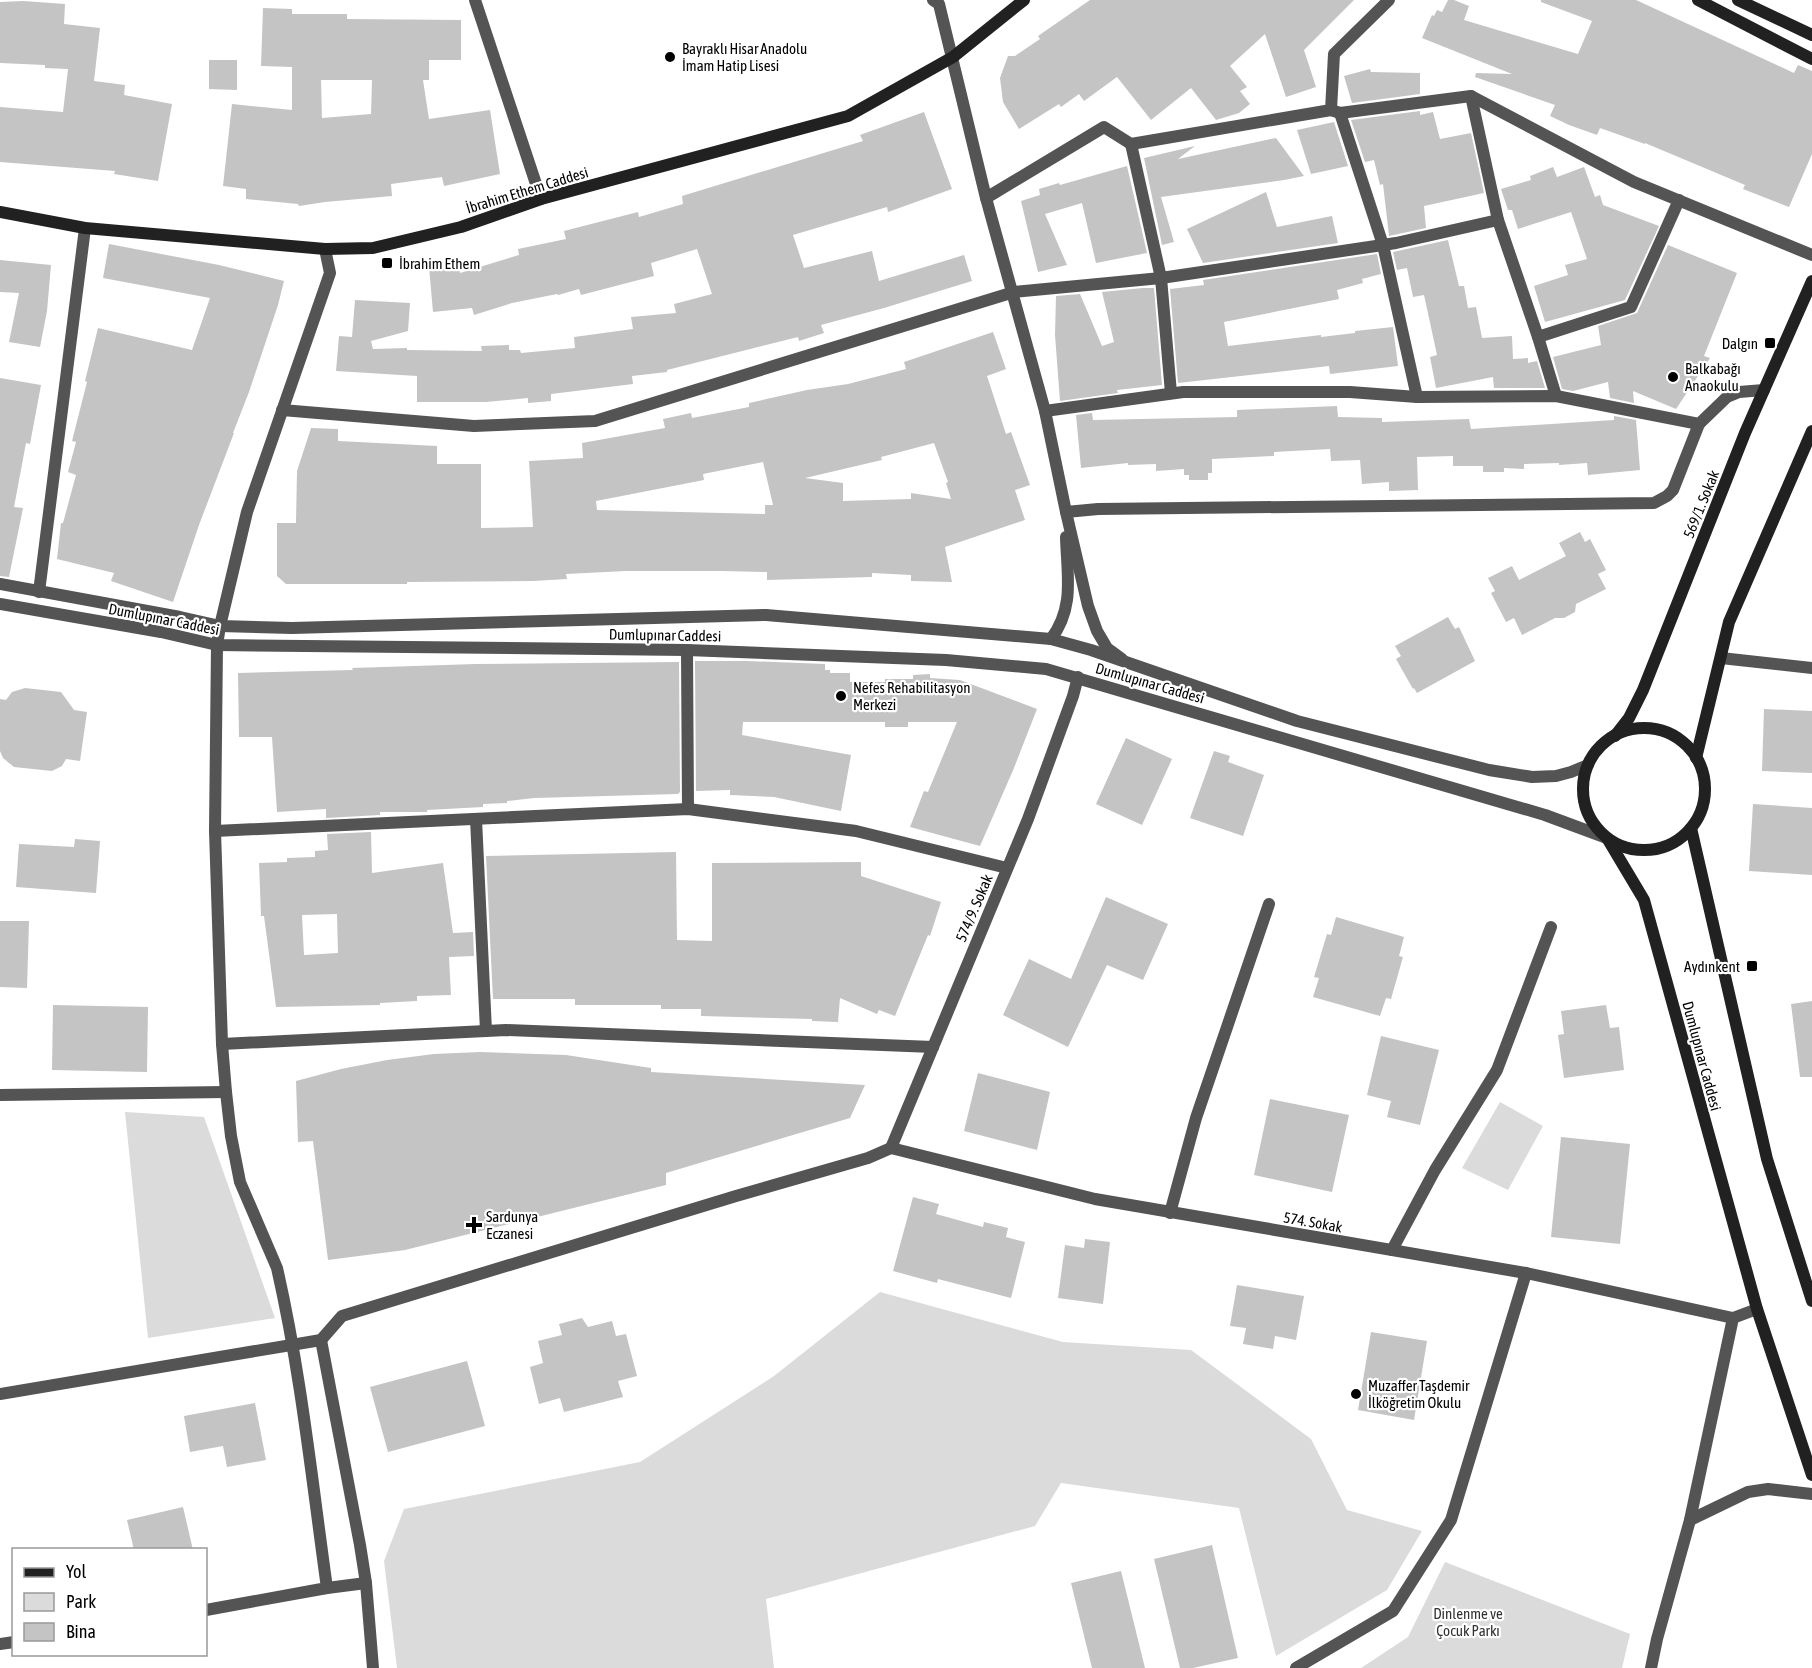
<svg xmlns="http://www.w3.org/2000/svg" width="1812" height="1668" font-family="'Asap Condensed',sans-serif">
<rect width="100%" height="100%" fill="#fff"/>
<g fill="#dbdbdb">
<path d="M 1500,1102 L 1543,1126 L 1508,1190 L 1462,1168 Z"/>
<path d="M 125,1112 L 204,1117 L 275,1318 L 148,1338 Z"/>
<path d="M 880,1292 L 1063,1342 L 1191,1350 L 1311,1439 L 1347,1510 L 1422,1531 L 1387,1590 L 1276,1656 L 1239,1508 L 1061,1483 L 1035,1526 L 766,1599 L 774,1668 L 397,1668 L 384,1561 L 404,1509 L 640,1462 L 774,1376 Z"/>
<path d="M 1445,1562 L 1630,1634 L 1622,1668 L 1361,1668 L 1408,1637 Z"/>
</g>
<g fill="#c4c4c4" fill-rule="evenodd">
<path d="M 1090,0 L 1354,0 L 1304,50 L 1316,87 L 1286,97 L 1265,34 L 1230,66 L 1247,87 L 1240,91 L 1250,104 L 1239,113 L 1216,120 L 1191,88 L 1151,120 L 1117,77 L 1084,101 L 1079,94 L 1061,107 L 1059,104 L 1019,129 L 1003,102 L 1000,78 L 1008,56 L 1015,56 L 1040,39 L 1038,36 Z"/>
<path d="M 1448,0 L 1454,0 L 1469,6 L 1464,20 L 1578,54 L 1592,21 L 1541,2 L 1541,0 L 1636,0 L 1794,73 L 1798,65 L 1812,71 L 1812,154 L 1789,207 L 1743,189 L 1745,185 L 1645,143 L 1645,144 L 1600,128 L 1597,135 L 1569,125 L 1550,116 L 1555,105 L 1475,77 L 1476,73 L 1512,74 L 1422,38 L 1432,15 L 1434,16 L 1437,10 L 1442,12 Z"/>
<path d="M 23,1 L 65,4 L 64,24 L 100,28 L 94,81 L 125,85 L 124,95 L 172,104 L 158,181 L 114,174 L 115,171 L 0,162 L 0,107 L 63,112 L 68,69 L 45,68 L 45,65 L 0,63 L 0,2 Z"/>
<path d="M 263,8 L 292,9 L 292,14 L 347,14 L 347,19 L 461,20 L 461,60 L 429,60 L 429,80 L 423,80 L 429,119 L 490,110 L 500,174 L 444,186 L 442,177 L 391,184 L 392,196 L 325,202 L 299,206 L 298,204 L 246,199 L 246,189 L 223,186 L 232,104 L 292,110 L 292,67 L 261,66 ZM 321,80 L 372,80 L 371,114 L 322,118 Z"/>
<path d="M 209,60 L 237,60 L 237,90 L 209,89 Z"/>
<path d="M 1370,69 L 1371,72 L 1420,73 L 1420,94 L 1352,103 L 1344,76 Z"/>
<path d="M 1420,111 L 1420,115 L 1433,112 L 1440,139 L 1471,133 L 1484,193 L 1424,206 L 1426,228 L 1389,236 L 1383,184 L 1380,185 L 1374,160 L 1365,162 L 1351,120 Z"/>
<path d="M 924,112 L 952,189 L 888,212 L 887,207 L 793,235 L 804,268 L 872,251 L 879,281 L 964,255 L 972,281 L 884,308 L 821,325 L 824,333 L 799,341 L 798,337 L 667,370 L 667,372 L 632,376 L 633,384 L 551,394 L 551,401 L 528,403 L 528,398 L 486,402 L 417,402 L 417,376 L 336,371 L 339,336 L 352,337 L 355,300 L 410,303 L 408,331 L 371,341 L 373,349 L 407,348 L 407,350 L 482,351 L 481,346 L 509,345 L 509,350 L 520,350 L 521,353 L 575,348 L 574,337 L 633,329 L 631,317 L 676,313 L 674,304 L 712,294 L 697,249 L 651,263 L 654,276 L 581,295 L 579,289 L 558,295 L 557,294 L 512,303 L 474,315 L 472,308 L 433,312 L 429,267 L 459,264 L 460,273 L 519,255 L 518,249 L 566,239 L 564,231 L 638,212 L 639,217 L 683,204 L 682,196 L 863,141 L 860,135 Z"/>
<path d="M 1334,122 L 1348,166 L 1311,174 L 1297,130 Z"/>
<path d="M 1276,138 L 1304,176 L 1284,180 L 1161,197 L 1174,242 L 1162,245 L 1144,158 L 1195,146 L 1178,159 Z"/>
<path d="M 1127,166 L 1147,253 L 1096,263 L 1082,203 L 1045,214 L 1067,265 L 1038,272 L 1021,201 L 1040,195 L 1039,189 L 1059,183 L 1060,185 Z"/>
<path d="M 1553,167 L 1557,177 L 1584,167 L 1595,197 L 1600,195 L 1603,205 L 1659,226 L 1625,300 L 1545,322 L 1534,286 L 1568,275 L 1565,265 L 1587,259 L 1571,212 L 1518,229 L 1512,210 L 1508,210 L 1501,189 L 1531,180 L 1530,176 Z"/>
<path d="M 1266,192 L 1277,227 L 1332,216 L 1338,243 L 1203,263 L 1187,229 Z"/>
<path d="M 1448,240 L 1459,286 L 1464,286 L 1468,308 L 1476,307 L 1482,338 L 1512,336 L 1513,359 L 1528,358 L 1528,363 L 1537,361 L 1545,388 L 1494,388 L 1493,377 L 1436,388 L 1430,357 L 1437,355 L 1424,295 L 1413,297 L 1407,268 L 1397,270 L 1393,252 Z"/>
<path d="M 109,244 L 219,265 L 284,281 L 278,305 L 249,392 L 233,433 L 234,433 L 199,525 L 173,602 L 111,581 L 114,573 L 57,559 L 61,523 L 63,523 L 76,475 L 68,472 L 76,442 L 72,441 L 87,382 L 85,381 L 98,328 L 192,350 L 210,298 L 103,278 Z"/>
<path d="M 1668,245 L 1737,273 L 1704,356 L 1710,358 L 1676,409 L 1633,391 L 1634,403 L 1610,398 L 1608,382 L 1573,391 L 1562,389 L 1553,357 L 1601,345 L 1598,326 L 1637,313 Z"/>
<path d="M 1377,254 L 1381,274 L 1362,279 L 1363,283 L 1337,290 L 1339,299 L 1224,322 L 1228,346 L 1321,335 L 1321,337 L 1355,333 L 1355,331 L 1393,327 L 1398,366 L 1330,374 L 1329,366 L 1178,383 L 1170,289 L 1204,285 L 1203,280 Z"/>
<path d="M 0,260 L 51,265 L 47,311 L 40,347 L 9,342 L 19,293 L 0,292 Z"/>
<path d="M 1143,288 L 1154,288 L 1162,385 L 1117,390 L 1118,393 L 1060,401 L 1055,335 L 1056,296 L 1080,294 L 1102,346 L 1114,342 L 1102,292 Z"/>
<path d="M 993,332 L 1006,369 L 987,376 L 1006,434 L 1011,432 L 1030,485 L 1015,490 L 1025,520 L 945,547 L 952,582 L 911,581 L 911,575 L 872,573 L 872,577 L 767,580 L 767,572 L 722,571 L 626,571 L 566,574 L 567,579 L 533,581 L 407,582 L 407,584 L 286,584 L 277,576 L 277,523 L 296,523 L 297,471 L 311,428 L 338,429 L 338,441 L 437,446 L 437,464 L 481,464 L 481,528 L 533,527 L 529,461 L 583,458 L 582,443 L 665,428 L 663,419 L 691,413 L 692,418 L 749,407 L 749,403 L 807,390 L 848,384 L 906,369 L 904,362 ZM 934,443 L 948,482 L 946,483 L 951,499 L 911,493 L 911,499 L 843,501 L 843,483 L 805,478 L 882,460 L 881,457 ZM 763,462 L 773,505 L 765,505 L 765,514 L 597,510 L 596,501 L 704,480 L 703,474 Z"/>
<path d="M 0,378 L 41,385 L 30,444 L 26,443 L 14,507 L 23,508 L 9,577 L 0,576 Z"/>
<path d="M 1337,406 L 1338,417 L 1382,418 L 1382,422 L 1469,419 L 1471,429 L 1614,420 L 1614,416 L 1636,420 L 1640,470 L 1588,475 L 1587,463 L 1559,465 L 1559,463 L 1524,464 L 1524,469 L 1504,468 L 1504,472 L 1483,472 L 1483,466 L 1453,466 L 1453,456 L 1417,457 L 1418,490 L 1389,491 L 1389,482 L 1362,484 L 1360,460 L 1331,461 L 1330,449 L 1274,452 L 1274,456 L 1212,459 L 1212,473 L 1208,473 L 1208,480 L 1189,480 L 1189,475 L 1184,475 L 1184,469 L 1156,471 L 1156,464 L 1128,465 L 1128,463 L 1081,468 L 1076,415 L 1092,413 L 1093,420 L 1237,417 L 1237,410 Z"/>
<path d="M 1580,532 L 1585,542 L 1590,539 L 1606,570 L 1598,574 L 1606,589 L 1576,604 L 1575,612 L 1564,618 L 1555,618 L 1522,635 L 1514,618 L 1506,622 L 1491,593 L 1495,591 L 1488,578 L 1512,566 L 1519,580 L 1566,556 L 1559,543 Z"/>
<path d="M 1448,617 L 1455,629 L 1459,627 L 1475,661 L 1417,693 L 1414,688 L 1413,689 L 1396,659 L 1401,656 L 1395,646 Z"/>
<path d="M 695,661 L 746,661 L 825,664 L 825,670 L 830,670 L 830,673 L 850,673 L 850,682 L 885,682 L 885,679 L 913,679 L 913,675 L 930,674 L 930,678 L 960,680 L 1037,709 L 1014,768 L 980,846 L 910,827 L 924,791 L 928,792 L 957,722 L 908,722 L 908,727 L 885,727 L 885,722 L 743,722 L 742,735 L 851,755 L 841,811 L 774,797 L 730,795 L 730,790 L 696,791 Z"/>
<path d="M 679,662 L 680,792 L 678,794 L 534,798 L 507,801 L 507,803 L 483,804 L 483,807 L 427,810 L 427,812 L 380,812 L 380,815 L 326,818 L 326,809 L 277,812 L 272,737 L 239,737 L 238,673 L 353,670 L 352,668 L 476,664 Z"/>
<path d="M 25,688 L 61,692 L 74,710 L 87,712 L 80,761 L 66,759 L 62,766 L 52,771 L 14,767 L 3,758 L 0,751 L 0,699 L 6,700 L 12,692 Z"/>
<path d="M 1764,709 L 1812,711 L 1812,773 L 1762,771 Z"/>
<path d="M 1126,738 L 1172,759 L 1142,825 L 1096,804 Z"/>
<path d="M 1214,751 L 1230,756 L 1228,762 L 1264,775 L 1243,836 L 1190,818 Z"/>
<path d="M 1753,804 L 1812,808 L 1812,875 L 1749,871 Z"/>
<path d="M 371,832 L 372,873 L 443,863 L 453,933 L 473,932 L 474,956 L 449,957 L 451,995 L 417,996 L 417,1001 L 380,1003 L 380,1005 L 276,1007 L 264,916 L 261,916 L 259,863 L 287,862 L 287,858 L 315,857 L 315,851 L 328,850 L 327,834 ZM 337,914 L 338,953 L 304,955 L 302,915 Z"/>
<path d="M 75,839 L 100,841 L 96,893 L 16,887 L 19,844 L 74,847 Z"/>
<path d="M 676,852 L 677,940 L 712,941 L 712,863 L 861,862 L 861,876 L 941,902 L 930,936 L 928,935 L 895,1016 L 879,1010 L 877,1014 L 840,998 L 838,1022 L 812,1021 L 812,1019 L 701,1016 L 701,1009 L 661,1009 L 661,1005 L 575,1005 L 575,999 L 493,999 L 486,856 Z"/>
<path d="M 1106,897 L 1168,924 L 1143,980 L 1107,965 L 1068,1047 L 1003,1015 L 1029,959 L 1071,979 Z"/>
<path d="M 1336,917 L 1404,937 L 1399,956 L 1403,957 L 1391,999 L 1386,998 L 1380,1016 L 1313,997 L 1319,978 L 1314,977 L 1327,934 L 1331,935 Z"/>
<path d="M 0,921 L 29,921 L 27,988 L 0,987 Z"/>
<path d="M 1812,1001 L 1812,1077 L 1800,1077 L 1791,1004 Z"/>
<path d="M 53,1005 L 148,1007 L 147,1072 L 52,1070 Z"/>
<path d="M 1606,1005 L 1610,1028 L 1619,1027 L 1624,1070 L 1564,1078 L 1558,1035 L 1564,1034 L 1561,1011 Z"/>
<path d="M 1381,1036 L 1439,1050 L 1420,1125 L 1387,1117 L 1391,1101 L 1367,1095 Z"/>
<path d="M 480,1052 L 566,1055 L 651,1068 L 651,1072 L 865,1085 L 850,1118 L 666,1173 L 666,1185 L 405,1250 L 328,1260 L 313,1141 L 298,1142 L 296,1081 L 341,1069 L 387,1060 L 434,1054 Z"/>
<path d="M 978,1073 L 1050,1092 L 1037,1150 L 964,1131 Z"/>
<path d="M 1270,1099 L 1349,1115 L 1332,1192 L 1254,1175 Z"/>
<path d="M 1561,1137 L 1630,1144 L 1620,1244 L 1551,1237 Z"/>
<path d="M 913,1197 L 939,1204 L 936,1214 L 983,1227 L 984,1222 L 1008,1228 L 1006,1237 L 1025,1242 L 1011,1298 L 938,1279 L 937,1283 L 893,1271 Z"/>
<path d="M 1085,1239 L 1110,1242 L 1103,1304 L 1058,1298 L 1065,1245 L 1084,1248 Z"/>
<path d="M 1237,1285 L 1304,1296 L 1296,1340 L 1275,1336 L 1273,1349 L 1243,1344 L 1246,1328 L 1230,1326 Z"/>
<path d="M 582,1318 L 588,1327 L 612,1321 L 616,1336 L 626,1334 L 637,1376 L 618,1381 L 623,1397 L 564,1412 L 560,1398 L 539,1404 L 530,1367 L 543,1363 L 538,1341 L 562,1335 L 559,1324 Z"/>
<path d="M 1371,1332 L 1427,1341 L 1414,1420 L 1358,1410 Z"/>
<path d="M 467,1361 L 485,1426 L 388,1452 L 370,1387 Z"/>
<path d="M 255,1403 L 266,1460 L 227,1467 L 223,1446 L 190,1452 L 184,1416 Z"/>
<path d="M 183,1507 L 193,1550 L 134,1550 L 127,1520 Z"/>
<path d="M 1212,1545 L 1238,1658 L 1193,1668 L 1180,1668 L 1154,1559 Z"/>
<path d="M 1121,1571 L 1145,1668 L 1092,1668 L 1071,1583 Z"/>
</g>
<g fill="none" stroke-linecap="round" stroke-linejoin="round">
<g stroke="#545454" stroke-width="12">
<path d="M 475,0 L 541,199"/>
<path d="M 933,0 L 939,4 L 986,198 L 1045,411 L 1066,512 L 1088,606 L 1097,631 L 1107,648 L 1122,659"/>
<path d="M 1471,96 L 1634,182 L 1812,255"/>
<path d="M 1331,110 L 1340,113 L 1471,96 L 1498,220 L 1538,337 L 1556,396"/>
<path d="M 1340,113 L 1383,245 L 1417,397"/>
<path d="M 1131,144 L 1161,278 L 1171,393"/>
<path d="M 986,198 L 1104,127 L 1131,144 L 1331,110 L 1334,54 L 1389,0"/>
<path d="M 1538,337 L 1631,307 L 1679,200"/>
<path d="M 282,410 L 474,426 L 595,421 L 1014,292 L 1161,278 L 1396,243 L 1498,220"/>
<path d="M 1045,411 L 1183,392 L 1350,392 L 1417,397 L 1556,396 L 1699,424 L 1727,397 L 1739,392 L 1764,390"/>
<path d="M 1066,512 L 1098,509 L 1654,503 L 1667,496 L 1673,490 L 1699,424"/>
<path d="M 39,592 L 85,228"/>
<path d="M 1051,639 C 1075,607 1067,575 1066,537"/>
<path d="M 687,650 L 688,809"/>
<path d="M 1721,658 L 1812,668"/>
<path d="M 476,819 L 486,1031"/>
<path d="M 215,831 L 688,809 L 856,831 L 1007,868"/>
<path d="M 222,1044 L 506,1030 L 933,1047"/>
<path d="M 0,1095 L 226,1092"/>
<path d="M 891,1148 L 1095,1199 L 1526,1273 L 1733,1318"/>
<path d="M 891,1148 L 1028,819 L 1073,696 L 1078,677"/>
<path d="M 1170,1213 L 1196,1118 L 1269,904"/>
<path d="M 1392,1250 L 1435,1170 L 1497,1070 L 1551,927"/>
<path d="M 321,1340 L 360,1545 L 366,1583 L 373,1668"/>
<path d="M 0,1394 L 321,1340 L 342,1316 L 736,1196 L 868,1158 L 891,1148"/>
<path d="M 1690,1520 L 1748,1492 L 1768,1489 L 1812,1494"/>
<path d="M 327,1588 L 366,1583"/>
<path d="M 206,1610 L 327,1588 C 312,1481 301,1373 277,1268 L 240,1182 L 231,1136 L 226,1092 L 222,1044 L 215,831 L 217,645 L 220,626 L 247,512 L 330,273 L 325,249"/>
<path d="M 0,1644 L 14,1642"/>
<path d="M 1296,1668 L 1393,1611 L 1451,1520 L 1526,1273"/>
<path d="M 1651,1668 L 1657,1639 L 1690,1520 L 1733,1318 L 1757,1309"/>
</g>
<g stroke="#545454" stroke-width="12">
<path d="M 0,584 L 180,617 L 220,626 L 292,628 L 766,615 L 1051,639 L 1091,650 L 1297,721 L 1489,770 L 1532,777 L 1556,776 L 1571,772 L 1588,765"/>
<path d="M 0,604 L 161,632 L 217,645 L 687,650 L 946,660 L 1046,669 L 1545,815 L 1607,838"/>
</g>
<g stroke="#212121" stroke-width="12">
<path d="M 1698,0 L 1812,59"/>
<path d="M 1738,0 L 1812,35"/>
<path d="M 0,212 L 85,228 L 325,249 L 373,248 L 461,227 L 541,199 L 848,116 L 953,57 L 1024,0"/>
<circle cx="1644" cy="789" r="61"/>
<path d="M 1615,736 L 1629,718 L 1643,690 L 1745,433 L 1812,281"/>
<path d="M 1696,758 L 1729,622 L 1812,431"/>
<path d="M 1691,828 L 1767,1159 L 1812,1301"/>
<path d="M 1607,838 L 1644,900 L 1757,1309 L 1812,1475"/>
</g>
</g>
<g fill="#000" stroke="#fff" stroke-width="2">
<circle cx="670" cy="57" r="6"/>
<rect x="381" y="257" width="12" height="12" rx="3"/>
<rect x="1764" y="337" width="12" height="12" rx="3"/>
<circle cx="1673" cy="377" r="6"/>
<circle cx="841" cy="696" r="6"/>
<rect x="1746" y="960" width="12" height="12" rx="3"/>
<path d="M471 1216h6v6h6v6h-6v6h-6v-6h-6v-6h6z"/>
<circle cx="1356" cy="1394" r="6"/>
</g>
<g text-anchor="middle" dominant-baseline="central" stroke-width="4.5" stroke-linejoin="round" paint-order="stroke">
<g font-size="15" fill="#000" stroke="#fff" text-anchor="start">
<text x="682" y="48">Bayraklı Hisar Anadolu<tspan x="682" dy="17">İmam Hatip Lisesi</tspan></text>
<text x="399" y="263">İbrahim Ethem</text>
<text x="1758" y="343" text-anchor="end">Dalgın</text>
<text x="1685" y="368">Balkabağı<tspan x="1685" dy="17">Anaokulu</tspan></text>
<text x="853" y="687">Nefes Rehabilitasyon<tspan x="853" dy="17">Merkezi</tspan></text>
<text x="1740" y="966" text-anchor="end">Aydınkent</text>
<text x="486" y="1216">Sardunya<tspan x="486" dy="17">Eczanesi</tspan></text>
<text x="1368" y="1385">Muzaffer Taşdemir<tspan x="1368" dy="17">İlköğretim Okulu</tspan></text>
</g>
<g font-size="15" fill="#000" stroke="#fff">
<text transform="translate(527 190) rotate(-17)">İbrahim Ethem Caddesi</text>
<text transform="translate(1701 504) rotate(-68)">569/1. Sokak</text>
<text transform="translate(164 619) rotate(11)">Dumlupınar Caddesi</text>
<text transform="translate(665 635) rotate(1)">Dumlupınar Caddesi</text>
<text transform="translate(1150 683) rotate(16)">Dumlupınar Caddesi</text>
<text transform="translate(974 908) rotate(-67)">574/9. Sokak</text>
<text transform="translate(1702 1056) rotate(75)">Dumlupınar Caddesi</text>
<text transform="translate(1313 1222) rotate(10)">574. Sokak</text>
</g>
<g font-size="15" fill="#323232" stroke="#fff">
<text x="1468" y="1613">Dinlenme ve<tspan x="1468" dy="17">Çocuk Parkı</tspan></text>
</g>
</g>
<rect x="12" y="1548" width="195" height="108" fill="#ffffff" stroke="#999999" stroke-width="1.5"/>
<rect x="24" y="1568" width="30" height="9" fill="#212121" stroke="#999999" stroke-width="1.5"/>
<text x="66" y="1578" font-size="18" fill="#000000">Yol</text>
<rect x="24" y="1593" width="30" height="18" fill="#dbdbdb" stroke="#999999" stroke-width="1.5"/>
<text x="66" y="1608" font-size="18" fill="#000000">Park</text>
<rect x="24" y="1623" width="30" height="18" fill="#c4c4c4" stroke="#999999" stroke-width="1.5"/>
<text x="66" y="1638" font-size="18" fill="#000000">Bina</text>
</svg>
